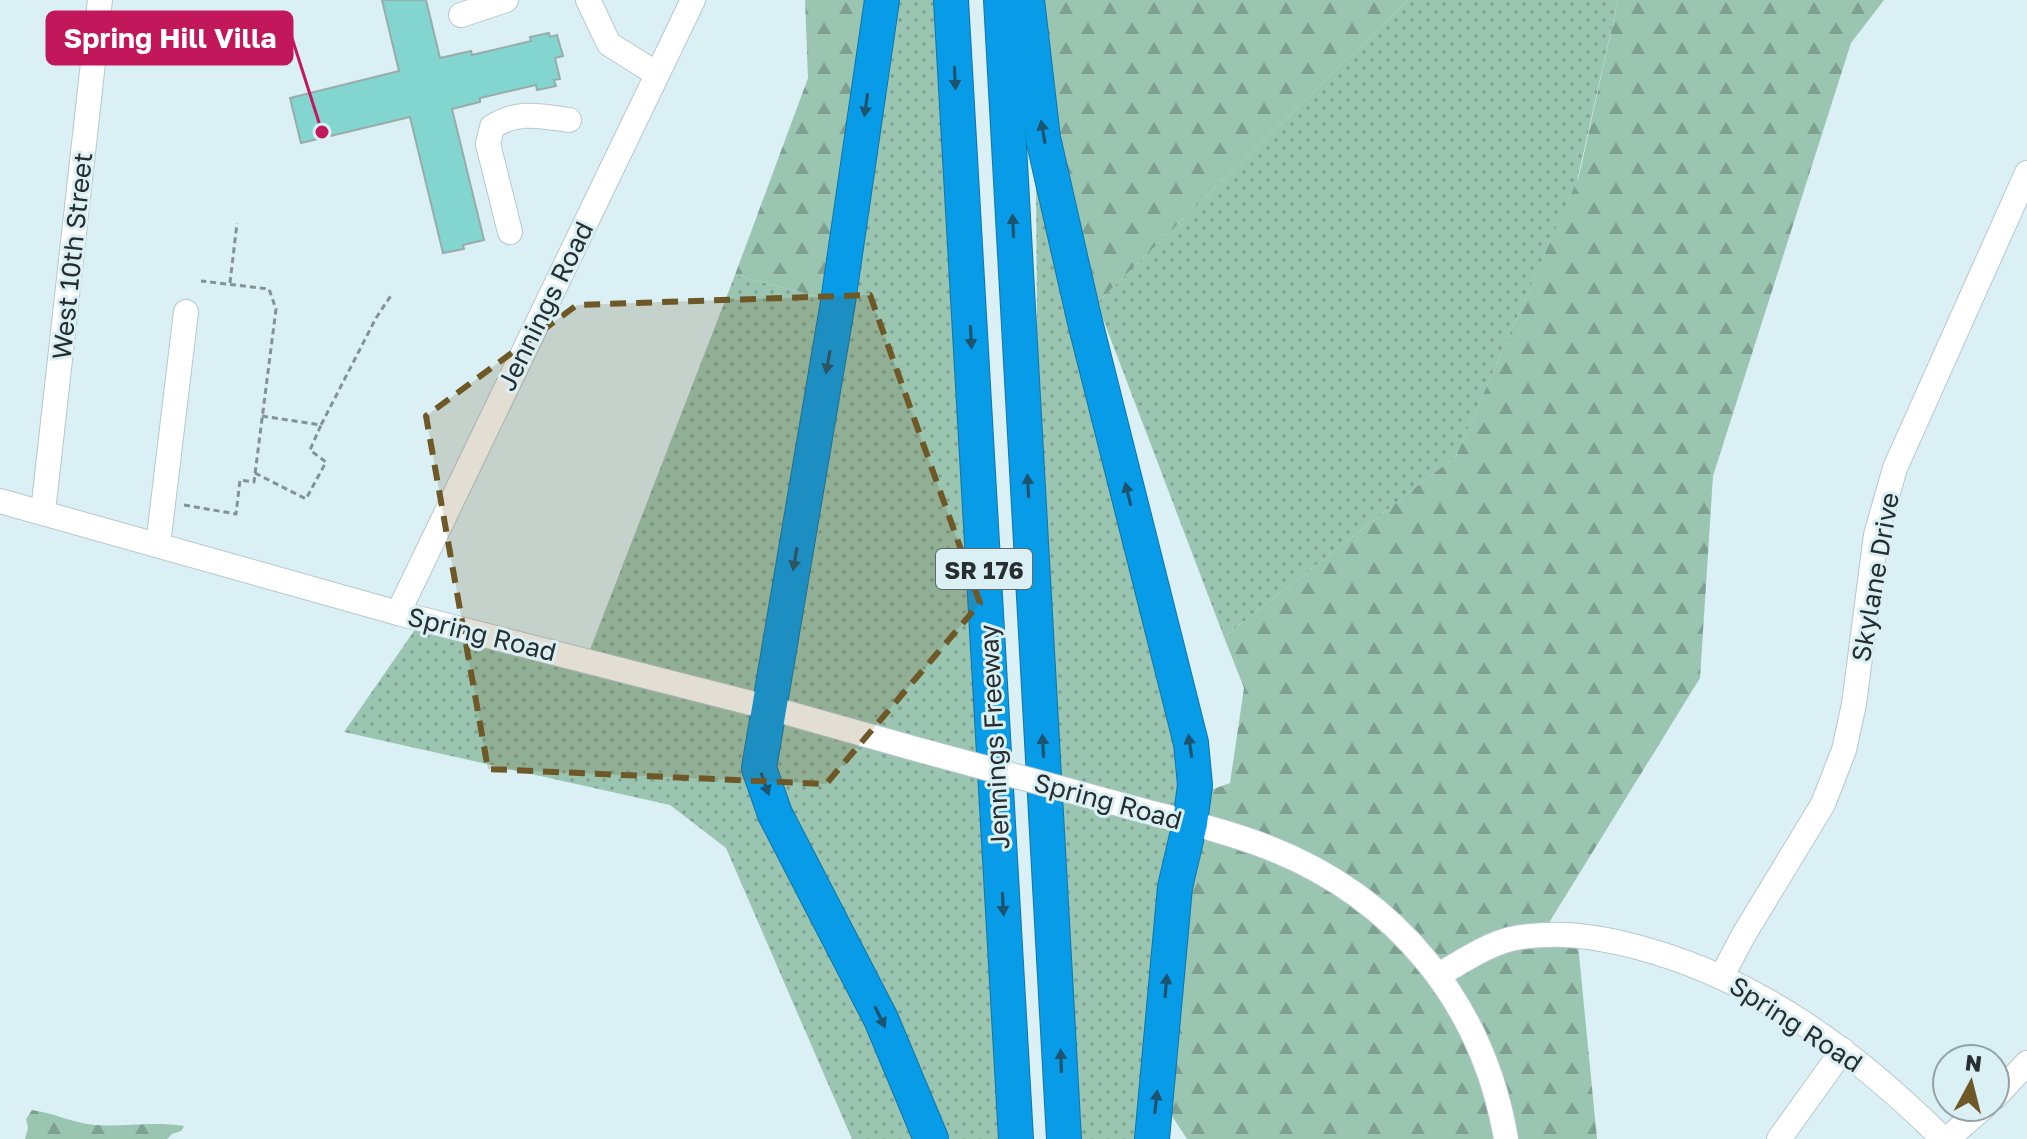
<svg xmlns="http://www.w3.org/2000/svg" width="2027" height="1139" font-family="'Golos Text',sans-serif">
<defs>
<pattern id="green-dots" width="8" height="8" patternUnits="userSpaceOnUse" patternTransform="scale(2)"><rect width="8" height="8" fill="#9ac5b0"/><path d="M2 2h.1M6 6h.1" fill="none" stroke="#7da090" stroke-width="1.8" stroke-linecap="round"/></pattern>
<pattern id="forest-firs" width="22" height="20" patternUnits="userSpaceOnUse" patternTransform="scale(2)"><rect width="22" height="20" fill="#9ac5b0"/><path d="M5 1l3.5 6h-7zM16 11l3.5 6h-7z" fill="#7da090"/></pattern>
</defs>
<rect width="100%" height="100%" fill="#dbf0f5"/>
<g fill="url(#green-dots)">
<path d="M 882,0 L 951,0 L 1016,1139 L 852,1139 L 726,848 L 670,805 L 344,732 L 423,618 L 586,660 L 735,275 L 838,302 Z"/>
<path d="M 1408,0 L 1618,0 L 1577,181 L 1456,456 L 1224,637 L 1097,303 Z"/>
<path d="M 1041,177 L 1166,681 L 1181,784 L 1147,1139 L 1064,1139 L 1040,702 L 1036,183 Z"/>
</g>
<g fill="url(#forest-firs)">
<path d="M 805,0 L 882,0 L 838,302 L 735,275 L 808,78 Z"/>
<path d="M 1027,0 L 1408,0 L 1097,303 Z"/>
<path d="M 1618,0 L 1884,0 L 1851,43 L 1713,476 L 1700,678 L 1542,934 L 1577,934 L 1597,1139 L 1187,1139 L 1157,1093 L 1194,796 L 1230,783 L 1244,688 L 1224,637 L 1456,456 L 1579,176 Z"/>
<path d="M 32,1110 C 53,1113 74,1123 95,1125 C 125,1127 153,1121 184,1126 L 181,1131 L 172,1134 L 167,1139 L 25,1139 L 28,1128 L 26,1119 Z"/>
</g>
<path fill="#83d5cf" stroke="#98acaa" stroke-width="2" d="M 382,0 L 426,0 L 440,58 L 471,51 L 472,55 L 531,41 L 530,37 L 549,33 L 550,37 L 557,35 L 563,56 L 555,58 L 560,79 L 554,80 L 556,86 L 537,90 L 536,85 L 480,98 L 480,102 L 452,109 L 484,240 L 463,245 L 464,249 L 443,253 L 410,117 L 301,143 L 290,98 L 399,71 Z"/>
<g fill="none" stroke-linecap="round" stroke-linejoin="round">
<defs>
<g id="minor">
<path d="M 588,0 L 609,44 L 657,74"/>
<path d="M 461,15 L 506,0"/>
<path d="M 510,232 L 488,144 L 492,127 C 517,110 541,116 569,120"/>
<path d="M 0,501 L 398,613 L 770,708 L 916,749"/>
<path d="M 43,512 L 100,0"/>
<path d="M 158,545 L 186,312"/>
<path d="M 398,613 L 693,0"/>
<path d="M 1115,803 C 1165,817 1218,828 1267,847 C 1396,897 1483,1003 1506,1139"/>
<path d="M 1440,974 C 1462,962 1486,945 1511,939 C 1554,930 1595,936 1637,947 C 1756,978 1857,1053 1943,1139"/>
<path d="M 1722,976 L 1743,936 L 1823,804 L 1844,750 L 1854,704 L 1876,535 L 1895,468 L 2027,173"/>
<path d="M 1995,1097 L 2027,1063"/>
<path d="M 1779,1139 L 1843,1050"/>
<path d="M 1947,1139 L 1984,1107"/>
</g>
<g id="highway">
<path d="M 882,0 L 838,302 L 759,768 L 775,814 L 881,1019 L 931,1139"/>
<path d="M 951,0 L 1016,1139"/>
<path d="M 1001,0 L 1064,1139"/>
<path d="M 1027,0 L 1043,138 L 1084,318 L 1191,743 L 1195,785 L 1190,823 L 1175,887 L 1152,1139"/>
</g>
</defs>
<use href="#minor" stroke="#b5c8cd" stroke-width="26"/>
<use href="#highway" stroke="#1275a8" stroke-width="36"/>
<g stroke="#839295" stroke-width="3" stroke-dasharray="6 4" stroke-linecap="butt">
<path d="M 230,283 L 237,223"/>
<path d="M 262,416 L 321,425 L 376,318 L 392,294"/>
<path d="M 255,473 L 306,499 L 326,462 L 310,450 L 321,425"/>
<path d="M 184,505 L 236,514 L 240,480 L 254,482 L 276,309 L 269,289 L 201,281"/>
</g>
<use href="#minor" stroke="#fff" stroke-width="24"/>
<use href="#highway" stroke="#089be8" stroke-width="34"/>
<defs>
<path id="minor-bridge" d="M 916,749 L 1115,803"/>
</defs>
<use href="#minor-bridge" stroke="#b5c8cd" stroke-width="26" stroke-linecap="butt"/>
<use href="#minor-bridge" stroke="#fff" stroke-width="24"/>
</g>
<defs><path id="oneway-solid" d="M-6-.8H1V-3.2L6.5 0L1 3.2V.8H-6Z" transform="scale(2)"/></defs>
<g fill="#1c5470">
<use href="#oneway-solid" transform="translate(955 78) rotate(87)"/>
<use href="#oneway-solid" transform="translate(866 105) rotate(98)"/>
<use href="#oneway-solid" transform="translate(1043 132) rotate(-100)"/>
<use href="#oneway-solid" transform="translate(1013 226) rotate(-93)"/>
<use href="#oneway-solid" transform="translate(971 337) rotate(87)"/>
<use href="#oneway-solid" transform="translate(828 362) rotate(100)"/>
<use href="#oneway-solid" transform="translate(1028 486) rotate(-93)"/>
<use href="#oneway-solid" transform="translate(1128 494) rotate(-104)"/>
<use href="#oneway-solid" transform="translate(795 559) rotate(100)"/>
<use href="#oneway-solid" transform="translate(1043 746) rotate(-93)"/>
<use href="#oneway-solid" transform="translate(1190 746) rotate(-99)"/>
<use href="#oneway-solid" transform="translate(765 784) rotate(71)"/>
<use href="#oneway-solid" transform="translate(1003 904) rotate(87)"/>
<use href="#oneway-solid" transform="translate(1166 986) rotate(-85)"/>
<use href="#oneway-solid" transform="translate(880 1017) rotate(64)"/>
<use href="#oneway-solid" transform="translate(1061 1061) rotate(-92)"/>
<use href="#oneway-solid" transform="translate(1156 1102) rotate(-84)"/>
</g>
<path fill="#6f5828" fill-opacity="0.2" stroke="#6f5828" stroke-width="6" stroke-dasharray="16 10" stroke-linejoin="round" d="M 870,295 L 980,603 L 826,784 L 488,769 L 426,416 L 577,305 Z"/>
<g text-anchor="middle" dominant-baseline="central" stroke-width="6" stroke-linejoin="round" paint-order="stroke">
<rect fill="#dbf0f5" stroke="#5c686b" stroke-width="2" x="936" y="549" width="96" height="40" rx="6"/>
<g font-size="24" font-weight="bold" fill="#262e30">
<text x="984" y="569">SR 176</text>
</g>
<g font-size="26" fill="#262e30" stroke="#dbf0f5">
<text transform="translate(72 256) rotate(-84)">West 10th Street</text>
<text transform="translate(545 306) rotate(-64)">Jennings Road</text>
<text transform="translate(1875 577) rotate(-80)">Skylane Drive</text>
<text transform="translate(482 634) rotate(14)">Spring Road</text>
<text transform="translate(994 737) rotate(-93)">Jennings Freeway</text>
<text transform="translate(1108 801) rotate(15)">Spring Road</text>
<text transform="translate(1796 1024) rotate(33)">Spring Road</text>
</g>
</g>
<path fill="none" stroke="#c2185b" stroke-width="3" d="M322 132L292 38"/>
<circle fill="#c2185b" stroke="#dbf0f5" stroke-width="3" cx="322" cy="132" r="8"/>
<rect fill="#c2185b" stroke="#c2185b" stroke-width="3" x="47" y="12" width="245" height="52" rx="8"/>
<g font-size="28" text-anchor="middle" font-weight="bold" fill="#fff">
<text x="170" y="48">Spring Hill Villa</text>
</g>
<g transform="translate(1971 1083) rotate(7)"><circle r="38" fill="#dbf0f5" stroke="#93a2a6" stroke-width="2"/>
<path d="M0-6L14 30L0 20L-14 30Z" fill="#6f5828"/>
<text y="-12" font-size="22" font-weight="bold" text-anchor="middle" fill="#262e30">N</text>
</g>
</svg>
